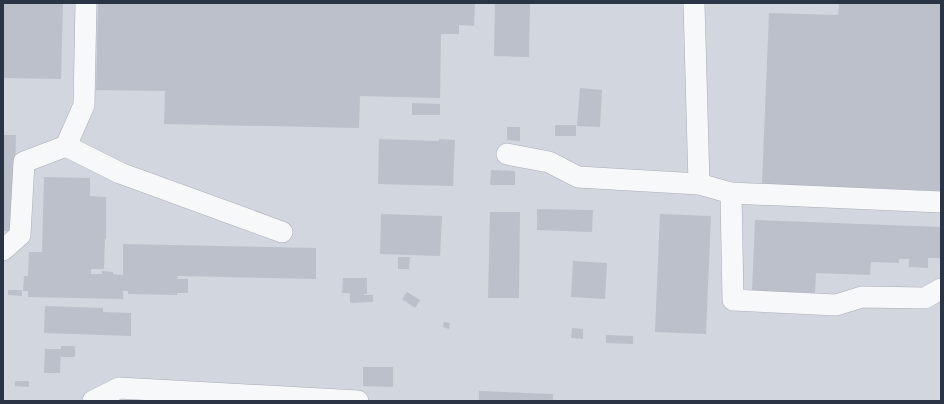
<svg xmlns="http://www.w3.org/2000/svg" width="944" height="404" font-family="Commissioner,sans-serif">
<rect width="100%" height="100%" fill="#e4e7ec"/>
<rect fill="#d2d6de" x="3" y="3" width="938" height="398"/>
<g fill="#bbc0ca">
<path d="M 3,3 L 63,3 L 61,79 L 3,78 Z"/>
<path d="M 98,3 L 475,3 L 474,26 L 459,25 L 459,34 L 441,34 L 440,98 L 360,96 L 359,128 L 164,124 L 165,91 L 96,90 Z"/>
<path d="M 495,3 L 530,3 L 529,57 L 494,56 Z"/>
<path d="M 839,3 L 941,3 L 941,191 L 762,184 L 769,13 L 838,15 Z"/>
<path d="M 580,88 L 602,90 L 600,127 L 577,126 Z"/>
<path d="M 412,103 L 440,104 L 440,115 L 412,115 Z"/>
<rect x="555" y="125" width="21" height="11"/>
<path d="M 507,127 L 520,127 L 520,141 L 507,140 Z"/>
<path d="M 3,135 L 16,135 L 13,231 L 3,231 Z"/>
<path d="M 379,139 L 439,141 L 439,139 L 455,140 L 453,186 L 378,184 Z"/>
<path d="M 491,170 L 515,171 L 515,185 L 490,185 Z"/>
<path d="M 44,177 L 90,178 L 90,196 L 106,197 L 106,239 L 105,239 L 104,269 L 91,269 L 91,274 L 102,274 L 102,271 L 113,272 L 113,274 L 123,275 L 123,244 L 316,248 L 316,279 L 178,276 L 177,279 L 188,279 L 188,293 L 177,293 L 177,295 L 128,294 L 128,291 L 123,291 L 123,299 L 28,297 L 28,291 L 23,291 L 24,276 L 28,276 L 29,252 L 42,252 Z"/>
<path d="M 537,209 L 593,210 L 592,232 L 537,230 Z"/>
<path d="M 490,212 L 520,212 L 519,298 L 488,298 Z"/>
<path d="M 381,214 L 442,216 L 440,256 L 380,254 Z"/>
<path d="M 660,214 L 711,216 L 706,334 L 655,332 Z"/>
<path d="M 755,220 L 941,227 L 941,258 L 928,258 L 928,268 L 909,267 L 909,259 L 899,259 L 899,263 L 871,262 L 870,275 L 816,273 L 815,293 L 752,291 Z"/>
<path d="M 398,257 L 410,257 L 409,269 L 398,269 Z"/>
<path d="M 573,261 L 607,263 L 605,299 L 571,297 Z"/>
<path d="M 343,278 L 367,278 L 367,294 L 364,294 L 364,295 L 373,295 L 373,302 L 351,303 L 351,302 L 350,302 L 350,293 L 342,293 Z"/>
<path d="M 8,290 L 22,290 L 22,296 L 8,295 Z"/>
<path d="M 407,292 L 420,300 L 415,308 L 402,299 Z"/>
<path d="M 45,306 L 103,308 L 103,312 L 131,313 L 131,336 L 44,333 Z"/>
<path d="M 444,322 L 450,323 L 449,329 L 443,327 Z"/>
<path d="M 572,328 L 583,329 L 583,339 L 571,338 Z"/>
<path d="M 606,335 L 633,336 L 633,344 L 606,343 Z"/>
<rect x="61" y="346" width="14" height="11"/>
<path d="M 45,349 L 61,349 L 60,373 L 44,373 Z"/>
<path d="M 363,367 L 393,367 L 393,387 L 363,386 Z"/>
<path d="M 15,381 L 29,381 L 29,387 L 15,386 Z"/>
<path d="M 479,391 L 553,394 L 553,401 L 479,401 Z"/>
</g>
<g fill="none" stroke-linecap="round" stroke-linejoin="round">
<defs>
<g id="minor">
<path d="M 694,3 L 699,184"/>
<path d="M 66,146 L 120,173 L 282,232"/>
<path d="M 507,154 L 549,162 L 578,177 L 699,184 L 731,193 L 941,202"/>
<path d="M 731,193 L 733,300 L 836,305 L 862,297 L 925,298 L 941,289"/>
<path d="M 3,250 L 20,235 L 24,162 L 66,146 L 84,105 L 86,3"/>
<path d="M 93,401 L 119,388 L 358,401"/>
</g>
</defs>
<use href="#minor" stroke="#a9aeb7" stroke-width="22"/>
<use href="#minor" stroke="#f7f8fa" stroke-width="21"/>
</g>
<rect width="944" height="404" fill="none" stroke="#2b3445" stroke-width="8"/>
</svg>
